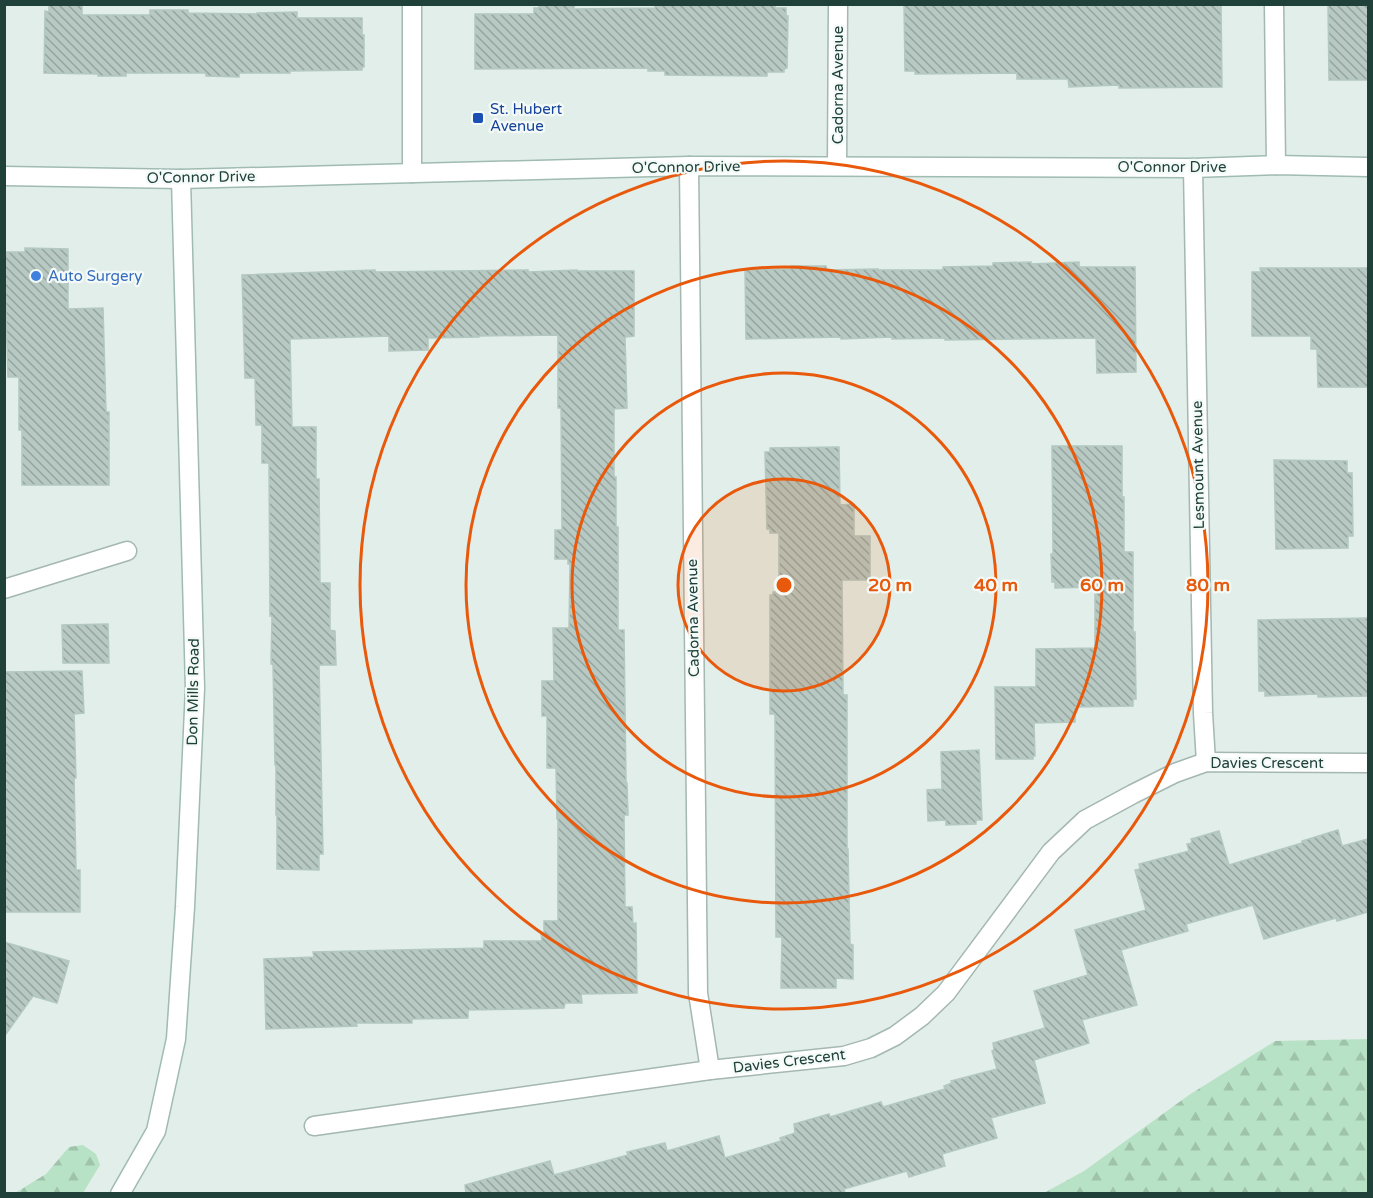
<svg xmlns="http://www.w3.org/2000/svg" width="1373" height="1198" font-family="'Varela Round',sans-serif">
<defs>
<pattern id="forest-firs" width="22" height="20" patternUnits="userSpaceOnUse" patternTransform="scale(1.5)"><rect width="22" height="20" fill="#b8e2c5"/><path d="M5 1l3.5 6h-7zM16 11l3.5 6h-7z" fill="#9ec3aa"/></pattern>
<pattern id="building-back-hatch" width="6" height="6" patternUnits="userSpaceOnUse" patternTransform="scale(1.5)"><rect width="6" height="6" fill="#b7c9c2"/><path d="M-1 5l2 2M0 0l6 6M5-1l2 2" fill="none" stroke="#94a59f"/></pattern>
</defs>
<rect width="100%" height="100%" fill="#e2eee9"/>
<g fill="url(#forest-firs)">
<path d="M 1368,1039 L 1368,1193 L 1044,1193 L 1084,1171 L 1189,1095 L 1275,1041 Z"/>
<path d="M 83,1145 L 96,1154 L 100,1165 L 83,1193 L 15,1193 L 46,1174 L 69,1147 Z"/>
</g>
<g fill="url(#building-back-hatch)" stroke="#b3c8c1" stroke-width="1.5">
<path d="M 49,4 L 82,4 L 82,15 L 150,15 L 150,10 L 188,10 L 188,13 L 257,14 L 257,13 L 297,12 L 297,18 L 362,18 L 362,35 L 364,35 L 364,67 L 362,67 L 362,70 L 289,71 L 290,73 L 239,73 L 239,77 L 206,76 L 206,73 L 126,73 L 126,76 L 98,76 L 98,74 L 44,73 L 45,11 L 49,12 Z"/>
<path d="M 539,4 L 574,4 L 574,9 L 655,8 L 655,5 L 775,4 L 775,8 L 786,8 L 786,16 L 788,16 L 787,68 L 784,69 L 784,72 L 767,72 L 767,76 L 665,75 L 665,71 L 648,71 L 648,68 L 475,69 L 475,14 L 534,14 L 534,8 L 539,8 Z"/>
<path d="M 904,4 L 1221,4 L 1222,87 L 1119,88 L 1119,85 L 1069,87 L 1068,79 L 1017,79 L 1017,73 L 915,74 L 915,71 L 905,71 Z"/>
<path d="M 1328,5 L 1368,5 L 1368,80 L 1329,80 Z"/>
<path d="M 25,248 L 68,249 L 68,309 L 103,308 L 106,412 L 109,412 L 109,485 L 22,485 L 22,430 L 19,430 L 19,377 L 8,377 L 4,252 L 25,252 Z"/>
<path d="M 1031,262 L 1031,264 L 1079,262 L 1079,267 L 1135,267 L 1136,372 L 1097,373 L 1096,338 L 945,340 L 945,338 L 892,339 L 892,337 L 841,339 L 841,337 L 746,339 L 745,270 L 791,269 L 791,266 L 826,266 L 827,270 L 878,269 L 878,270 L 943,270 L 943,267 L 993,266 L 993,263 Z"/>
<path d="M 1260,268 L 1368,268 L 1368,387 L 1318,387 L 1317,349 L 1311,349 L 1311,336 L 1252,336 L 1252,272 L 1261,272 Z"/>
<path d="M 375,270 L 375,272 L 528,270 L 528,272 L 577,270 L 577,271 L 634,271 L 634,336 L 625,337 L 627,408 L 614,409 L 614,477 L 616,477 L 616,527 L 618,527 L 618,630 L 624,630 L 626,783 L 627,783 L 628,815 L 624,815 L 625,907 L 632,907 L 633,924 L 636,923 L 637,993 L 581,994 L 582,1003 L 565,1003 L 564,1008 L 468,1010 L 468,1018 L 412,1019 L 412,1023 L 356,1023 L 357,1026 L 266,1029 L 264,959 L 314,957 L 313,952 L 484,948 L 484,941 L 542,941 L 541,934 L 544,934 L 544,921 L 558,921 L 558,819 L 557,819 L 556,768 L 547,768 L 547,716 L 542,716 L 542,681 L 554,681 L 553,628 L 569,628 L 570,564 L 568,564 L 568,559 L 555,559 L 555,530 L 562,530 L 561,408 L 558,408 L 558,335 L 479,336 L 479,337 L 428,338 L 428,350 L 389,351 L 389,336 L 290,339 L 292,427 L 316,427 L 316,479 L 319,479 L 320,583 L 330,583 L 330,630 L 335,631 L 336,665 L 319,665 L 323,854 L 319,854 L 319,870 L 277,869 L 277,815 L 276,815 L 276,765 L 275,765 L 273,664 L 271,664 L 272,616 L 270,616 L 269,463 L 262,463 L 262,425 L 256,425 L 255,378 L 245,378 L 242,275 Z"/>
<path d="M 1052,446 L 1122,446 L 1122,497 L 1124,497 L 1124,552 L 1133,552 L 1133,632 L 1135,632 L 1136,699 L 1133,699 L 1133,706 L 1075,707 L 1075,722 L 1034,723 L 1035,756 L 1033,756 L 1033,759 L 996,759 L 995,687 L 1036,687 L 1036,649 L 1095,648 L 1095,587 L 1055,588 L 1055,582 L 1052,582 L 1051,554 L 1053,554 Z"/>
<path d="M 839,447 L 840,505 L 854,504 L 854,536 L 870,536 L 870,580 L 842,580 L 843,695 L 847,695 L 847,849 L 848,849 L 850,944 L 853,945 L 853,979 L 836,978 L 836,988 L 781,988 L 782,937 L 776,937 L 775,714 L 770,714 L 770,595 L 773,595 L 773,592 L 779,592 L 779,533 L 770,533 L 770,529 L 767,529 L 765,452 L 770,452 L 770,448 Z"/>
<path d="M 1274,460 L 1347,461 L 1347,473 L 1352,473 L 1353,536 L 1348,536 L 1348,548 L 1276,549 Z"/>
<path d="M 1368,618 L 1368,696 L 1318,697 L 1318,694 L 1265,696 L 1265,691 L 1259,691 L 1258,620 Z"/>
<path d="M 108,624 L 109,663 L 63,663 L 62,625 Z"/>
<path d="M 82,671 L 84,713 L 74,714 L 76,778 L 74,778 L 76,870 L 80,870 L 80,912 L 4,912 L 4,672 Z"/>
<path d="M 979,750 L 982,820 L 976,820 L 976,824 L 946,825 L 946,820 L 928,821 L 927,790 L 942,789 L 941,752 Z"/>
<path d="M 1338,830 L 1342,846 L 1368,839 L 1368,912 L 1337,921 L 1336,918 L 1264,939 L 1253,905 L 1186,924 L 1188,931 L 1121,950 L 1137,1005 L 1082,1020 L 1089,1043 L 1034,1060 L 1045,1103 L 991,1118 L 997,1138 L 942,1154 L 945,1166 L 909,1177 L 907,1171 L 844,1189 L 845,1194 L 466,1194 L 465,1185 L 550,1161 L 554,1175 L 628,1155 L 627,1152 L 665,1143 L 667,1151 L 719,1136 L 725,1158 L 781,1141 L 780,1138 L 795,1133 L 794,1124 L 829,1114 L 830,1117 L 881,1102 L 883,1107 L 945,1089 L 944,1086 L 952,1083 L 951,1081 L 997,1069 L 992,1051 L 994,1050 L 993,1043 L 1045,1028 L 1034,991 L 1088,975 L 1075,930 L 1146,910 L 1135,870 L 1140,869 L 1139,864 L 1189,851 L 1187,844 L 1192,843 L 1191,839 L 1219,831 L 1229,865 L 1302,843 L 1302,841 Z"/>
<path d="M 4,942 L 69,961 L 57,1003 L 33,996 L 4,1037 Z"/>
</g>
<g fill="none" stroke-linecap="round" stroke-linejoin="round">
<defs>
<g id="minor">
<path d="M 1274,4 L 1276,165"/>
<path d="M 689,166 L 698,993 L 710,1070"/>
<path d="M 837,166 L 838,4"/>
<path d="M 1193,168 L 1203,713 L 1206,762"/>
<path d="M 412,173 L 412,4"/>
<path d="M 4,589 L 127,551"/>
<path d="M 314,1126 L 710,1070 L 844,1056 L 871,1048 L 895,1036 L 922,1016 L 946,993 L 1051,852 L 1085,820 L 1133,794 L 1175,773 L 1206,762 L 1368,763"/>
</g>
<g id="secondary">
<path d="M 4,176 L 181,179 L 689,166 L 1193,168 L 1276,165 L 1368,167"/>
<path d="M 120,1194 L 156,1131 L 176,1039 L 185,907 L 195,688 L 181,179"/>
</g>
</defs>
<use href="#minor" stroke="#a4b7b1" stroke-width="21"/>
<use href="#secondary" stroke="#9fbbb2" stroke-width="21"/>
<use href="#minor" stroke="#fff" stroke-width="18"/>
<use href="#secondary" stroke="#fff" stroke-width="18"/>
</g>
<circle cx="784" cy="585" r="106" fill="#e8590c" fill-opacity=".12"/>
<g fill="none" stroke="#e8590c" stroke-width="3">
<circle cx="784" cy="585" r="106"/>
<circle cx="784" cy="585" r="212"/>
<circle cx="784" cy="585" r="318"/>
<circle cx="784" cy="585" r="424"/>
</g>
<rect fill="#1a4fb4" stroke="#f3faf7" stroke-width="2" x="472" y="112" width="12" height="12" rx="3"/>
<circle fill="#3f7fe0" stroke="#f3faf7" stroke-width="2" cx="36" cy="276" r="6"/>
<g text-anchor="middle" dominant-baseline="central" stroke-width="4.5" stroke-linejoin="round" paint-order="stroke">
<g font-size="15" fill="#20413a" stroke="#f3faf7">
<text transform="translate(838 85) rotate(-90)">Cadorna Avenue</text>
<text transform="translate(686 167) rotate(-1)">O'Connor Drive</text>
<text x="1172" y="167">O'Connor Drive</text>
<text transform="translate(201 177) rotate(-1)">O'Connor Drive</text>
<text transform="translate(1198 465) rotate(-91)">Lesmount Avenue</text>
<text transform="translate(693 618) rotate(-91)">Cadorna Avenue</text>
<text transform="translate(193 692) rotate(-89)">Don Mills Road</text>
<text x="1267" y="763">Davies Crescent</text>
<text transform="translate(789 1061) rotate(-7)">Davies Crescent</text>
</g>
<g font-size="15" fill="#164399" stroke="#f3faf7" text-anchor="start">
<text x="490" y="109">St. Hubert<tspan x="490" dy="17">Avenue</tspan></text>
</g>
<g font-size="15" fill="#366cbe" stroke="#f3faf7" text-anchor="start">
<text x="48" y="276">Auto Surgery</text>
</g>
</g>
<circle cx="784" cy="585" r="9" fill="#e8590c" stroke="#f3faf7" stroke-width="3"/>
<g font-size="18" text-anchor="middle" font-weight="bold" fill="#e8590c" stroke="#f3faf7" stroke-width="4.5" stroke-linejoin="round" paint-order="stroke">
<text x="890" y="591">20 m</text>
<text x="996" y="591">40 m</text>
<text x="1102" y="591">60 m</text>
<text x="1208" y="591">80 m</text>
</g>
<rect width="1373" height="1198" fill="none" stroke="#20413a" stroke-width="12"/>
</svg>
